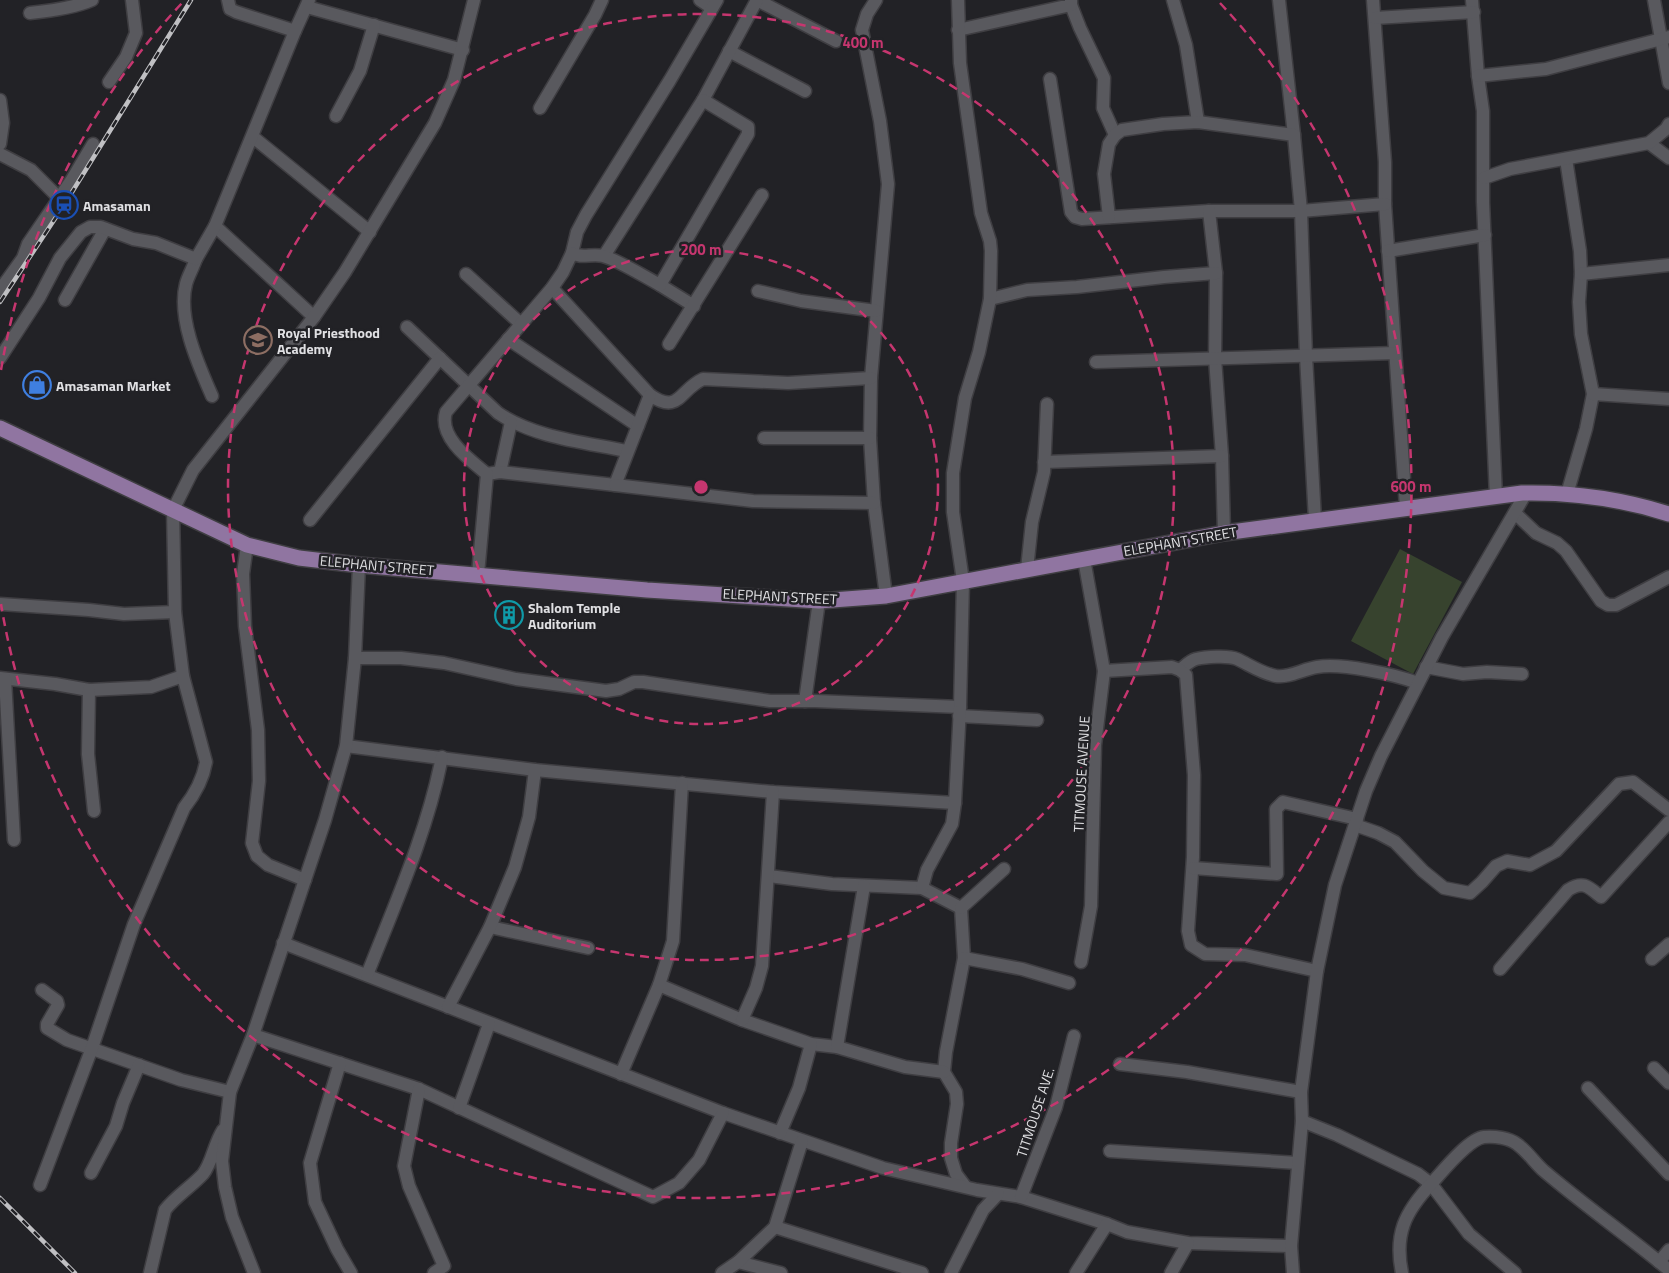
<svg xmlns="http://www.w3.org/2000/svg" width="1669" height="1273" font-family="'Titillium Web',sans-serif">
<rect width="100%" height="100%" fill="#222226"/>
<path fill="#37432e" d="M 1400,549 L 1462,582 L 1413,674 L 1351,641 Z"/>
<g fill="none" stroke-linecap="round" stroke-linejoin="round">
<defs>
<g id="minor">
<path d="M 228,0 L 230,9 L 236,12 L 295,31"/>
<path d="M 700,0 L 712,8"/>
<path d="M 757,0 L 836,41"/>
<path d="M 876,0 L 867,14 L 862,30 L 880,121 L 888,184 L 871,378 L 870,438 L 874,503 L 886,596"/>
<path d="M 1173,0 L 1186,45 L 1198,122"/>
<path d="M 1279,0 L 1294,135"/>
<path d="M 1373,0 L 1385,162 L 1385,204 L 1406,508"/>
<path d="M 1472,0 L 1478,76 L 1483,111 L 1483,202 L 1496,497"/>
<path d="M 1654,0 L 1669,83"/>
<path d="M 1071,5 L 1080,28 L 1104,78 L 1103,108 L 1115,135"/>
<path d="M 307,7 L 463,50"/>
<path d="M 30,13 C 50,11 74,8 92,0"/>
<path d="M 1375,18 L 1474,12"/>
<path d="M 958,30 L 1071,5 L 1071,0"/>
<path d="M 729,51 L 805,91"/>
<path d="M 1478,76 L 1546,69 L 1669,37"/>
<path d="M 1050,79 L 1071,212 L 1075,217 L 1082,219 L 1209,211 L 1301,211 L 1385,204"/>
<path d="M 109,82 L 126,57 L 136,33 L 132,0"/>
<path d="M 0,100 L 3,123 L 0,144"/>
<path d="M 540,108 L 595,15 L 602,0"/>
<path d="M 336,116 L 360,71 L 374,25"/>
<path d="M 253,137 L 370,232"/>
<path d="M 1649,143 L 1669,158"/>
<path d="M 0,154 L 31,170 L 60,199"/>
<path d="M 1566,159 L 1580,251 L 1581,274 L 1579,302 L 1581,334 L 1593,394 L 1586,429 L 1567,494"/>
<path d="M 1484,178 L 1510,169 L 1649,143 L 1666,129 L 1669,124"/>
<path d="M 1209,211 L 1216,273 L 1215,358 L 1222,456 L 1224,533"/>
<path d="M 1109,217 L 1104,174 L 1109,144 L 1115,135 L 1122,130 L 1163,124 L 1198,122 L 1294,135 L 1301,211 L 1306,356 L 1315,520"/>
<path d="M 215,226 L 314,317"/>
<path d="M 1388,251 L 1485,235"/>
<path d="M 572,253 L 577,232 L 586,215 L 670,80 L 717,0"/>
<path d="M 604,256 L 703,100 L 757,0"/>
<path d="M 196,259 C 193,268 188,276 186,284 C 177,318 199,366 212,396"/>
<path d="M 466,274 L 521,324"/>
<path d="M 1581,274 L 1669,265"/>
<path d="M 660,285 L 694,306"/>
<path d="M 552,288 L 650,395 C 679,415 679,390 703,379 L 788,383 L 871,378"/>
<path d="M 0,290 L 23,258 L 28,244 L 71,181 L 93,144"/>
<path d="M 758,291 L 801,301 L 876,311"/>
<path d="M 990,299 L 1027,290 L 1077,287 L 1164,277 L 1216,273"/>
<path d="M 65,300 L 105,229"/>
<path d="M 407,327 L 498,413 C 535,438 584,442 627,451"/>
<path d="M 508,339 L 638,426"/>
<path d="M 669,344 L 762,195"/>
<path d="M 0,358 L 39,298 L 60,258 L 81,232 L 90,227 L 101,227 L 133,239 L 156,243 L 196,259 L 215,226 L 295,31 L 309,0"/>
<path d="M 1096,362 L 1395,353"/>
<path d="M 1593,394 L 1669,399"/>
<path d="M 764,438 L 870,438"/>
<path d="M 1044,462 L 1222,456"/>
<path d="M 500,472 L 511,422"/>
<path d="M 487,474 L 500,472 L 615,485 L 650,395"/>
<path d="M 615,485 L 753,501 L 874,503"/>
<path d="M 1515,513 L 1536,533 L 1557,543 L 1566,551 L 1601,601 L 1608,605 L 1616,605 L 1669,577"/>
<path d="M 310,520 L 440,358"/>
<path d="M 247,545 L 243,574 L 245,626 L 258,730 L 259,781 L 252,843 L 257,856 L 268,865 L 305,880"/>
<path d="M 1027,569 L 1032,522 L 1044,472 L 1047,404"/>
<path d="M 478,574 L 487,474 C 470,460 438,437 446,412 L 552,288 L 563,272 L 572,253 C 581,259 592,253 603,256 C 618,260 645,277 660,285 L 748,134 L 748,127 L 703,100"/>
<path d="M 0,604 L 89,610 L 124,614 L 175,612"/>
<path d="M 355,658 L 401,658 L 444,663 L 516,679 L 606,691 L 619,689 L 634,682 L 643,682 L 770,701 L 815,701 L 960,707"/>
<path d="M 1426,667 L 1463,674 L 1487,672 L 1522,674"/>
<path d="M 1180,670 C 1185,666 1189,661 1196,659 C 1205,657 1228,655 1237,659 C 1250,665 1261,673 1276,676 C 1289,678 1303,669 1317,667 C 1342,663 1393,674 1418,683"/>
<path d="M 1104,671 L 1172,667 L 1180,670 L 1186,675 L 1194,775 L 1193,857 L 1188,931 L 1191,945 L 1205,954 L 1245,955 L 1317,971"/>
<path d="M 0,678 L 55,684 L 89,690 L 151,687 L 183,676"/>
<path d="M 5,679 L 14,840"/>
<path d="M 89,690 L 88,754 L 94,811"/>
<path d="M 805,701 L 819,601"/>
<path d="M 959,716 L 1037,720"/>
<path d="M 346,746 L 535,770 L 773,792 L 955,803"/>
<path d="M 1355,825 L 1378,833 L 1395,842 L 1423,871 L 1444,888 L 1470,893 L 1482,882 L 1496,866 L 1507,861 L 1530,865 L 1556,851 L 1619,784 L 1633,782 L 1669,810"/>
<path d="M 1193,868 L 1277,874 L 1276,809 L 1283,802 L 1357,819"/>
<path d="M 769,876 L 832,884 L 922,888 L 961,908"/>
<path d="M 922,888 L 927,870 L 952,824 L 955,803 L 960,707 L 963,581 L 953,512 L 953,473 L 965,398 L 979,352 L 990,299 L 991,251 L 990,241 L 981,213 L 960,63 L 958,0"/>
<path d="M 961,908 L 964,958 L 946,1052 L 944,1072 L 956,1092 L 957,1104 L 951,1143 L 951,1158 L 956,1174 L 965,1186"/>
<path d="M 961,908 L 1004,869"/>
<path d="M 490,927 L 588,948"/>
<path d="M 283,943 L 723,1113 L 883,1168 L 977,1190 L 1021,1197 L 1107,1224 L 1127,1232 L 1188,1243 L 1291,1246"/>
<path d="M 964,958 L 1022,969 L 1069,983"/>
<path d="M 1652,959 L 1669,944"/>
<path d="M 1081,962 L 1091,906 L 1095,745 L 1104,671 L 1084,559"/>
<path d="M 1500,969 L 1568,890 C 1583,880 1589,887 1601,897 L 1669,822"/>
<path d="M 367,975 C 395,904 427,833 442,757"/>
<path d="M 659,985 L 742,1020 L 811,1044 L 837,1047 L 905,1067 L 944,1072"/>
<path d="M 42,990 L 57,1001 L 58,1005 L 47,1024 L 47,1028 L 67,1040 L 181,1080 L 230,1092"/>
<path d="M 448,1007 L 490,927 L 515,867 L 529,817 L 535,770"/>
<path d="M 742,1020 L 756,988 L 762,966 L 773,792"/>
<path d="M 253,1035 L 419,1089 L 653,1197 L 679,1183 L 699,1160 L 723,1113"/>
<path d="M 837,1047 L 864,886"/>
<path d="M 340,1063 L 310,1163 L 315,1202 L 337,1249 L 351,1273"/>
<path d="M 1120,1064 L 1187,1072 L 1301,1092"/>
<path d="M 1654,1068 L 1669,1083"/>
<path d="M 621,1074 L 659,985 L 673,941 L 682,783"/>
<path d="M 1588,1088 L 1669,1174"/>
<path d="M 419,1089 L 404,1166 L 409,1186 L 444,1266 L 434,1273"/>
<path d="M 459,1108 L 489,1024"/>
<path d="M 1302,1121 L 1337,1135 L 1418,1174 L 1431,1184 L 1469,1234 L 1515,1273"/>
<path d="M 780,1133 L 799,1088 L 811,1044"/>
<path d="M 1110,1151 L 1298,1163"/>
<path d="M 91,1173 L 116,1126 L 123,1103 L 139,1065"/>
<path d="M 40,1185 L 92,1048 L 134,924 L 184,808 C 195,794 203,780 206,762 L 183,676 L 175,612 L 173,510 L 193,470 L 314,317 L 345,272 L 435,123 L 454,80 L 474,0"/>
<path d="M 1021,1197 L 1056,1107 L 1074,1036"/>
<path d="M 775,1227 L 922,1273"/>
<path d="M 738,1262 L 781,1273"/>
<path d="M 1659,1262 L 1669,1250"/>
<path d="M 150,1273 L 165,1210 C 176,1196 191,1187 203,1174 C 212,1163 214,1144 223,1130"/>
<path d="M 254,1273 L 232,1217 L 225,1187 L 222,1161 L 230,1092 L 253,1035 L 325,820 L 346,746 L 355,658 L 359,565"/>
<path d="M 722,1273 L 738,1262 L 775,1227 L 802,1141"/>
<path d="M 951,1273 L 983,1210 L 998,1194"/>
<path d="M 1076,1273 L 1107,1224"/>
<path d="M 1171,1273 L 1188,1243"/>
<path d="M 1293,1273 L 1291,1246 L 1302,1121 L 1301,1092 L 1317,971 L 1335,885 L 1366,791 L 1381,756 L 1442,637 L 1526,493"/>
<path d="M 1402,1273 C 1394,1234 1405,1212 1431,1184 C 1442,1172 1468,1139 1484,1137 C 1495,1136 1509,1138 1517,1144 C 1527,1151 1535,1163 1544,1171 C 1584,1205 1628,1236 1669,1270"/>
</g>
<path id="major" d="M 0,428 L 247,545 L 299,558 L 359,565 L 647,590 L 819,601 L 886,596 L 1224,533 L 1522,493 C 1571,492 1622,499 1669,514"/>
</defs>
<use href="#minor" stroke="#3f3e42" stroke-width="15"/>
<use href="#major" stroke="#3f3e42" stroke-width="18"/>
<use href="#minor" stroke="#59595e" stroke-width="12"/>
<use href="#major" stroke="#9075a1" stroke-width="15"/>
<defs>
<g id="rail">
<path d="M 0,302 L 64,205 L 191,0"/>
<path d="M 0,1198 L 75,1273"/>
</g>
</defs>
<use href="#rail" stroke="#c0c0c3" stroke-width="4.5"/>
<use href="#rail" stroke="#222226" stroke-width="2.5" stroke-dasharray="8" stroke-linecap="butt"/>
</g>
<g fill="none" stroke="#c6366f" stroke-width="2.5" stroke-dasharray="9 6">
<circle cx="701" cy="487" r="237"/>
<circle cx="701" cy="487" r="473"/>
<path d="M1 370A710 710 0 0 1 182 3M1220 3A710 710 0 1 1 1 604"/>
</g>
<defs>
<symbol id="station-ring" viewBox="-11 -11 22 22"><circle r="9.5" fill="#222226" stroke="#1a4fb4" stroke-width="1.5"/><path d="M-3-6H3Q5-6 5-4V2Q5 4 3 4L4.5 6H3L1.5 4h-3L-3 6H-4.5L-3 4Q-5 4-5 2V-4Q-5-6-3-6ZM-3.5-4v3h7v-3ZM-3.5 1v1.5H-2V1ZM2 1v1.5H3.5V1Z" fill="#1a4fb4"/></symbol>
<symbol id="school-ring" viewBox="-11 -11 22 22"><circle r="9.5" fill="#222226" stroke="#8d6e63" stroke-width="1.5"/><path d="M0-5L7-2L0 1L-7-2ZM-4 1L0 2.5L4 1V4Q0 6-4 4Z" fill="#8d6e63"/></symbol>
<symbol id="shop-ring" viewBox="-11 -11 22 22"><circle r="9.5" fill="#222226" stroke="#3f7fe0" stroke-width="1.5"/><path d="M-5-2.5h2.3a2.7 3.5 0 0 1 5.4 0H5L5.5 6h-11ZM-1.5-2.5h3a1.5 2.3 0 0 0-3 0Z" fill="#3f7fe0"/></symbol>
<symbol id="building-ring" viewBox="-11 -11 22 22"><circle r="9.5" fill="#222226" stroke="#0f9aa8" stroke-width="1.5"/><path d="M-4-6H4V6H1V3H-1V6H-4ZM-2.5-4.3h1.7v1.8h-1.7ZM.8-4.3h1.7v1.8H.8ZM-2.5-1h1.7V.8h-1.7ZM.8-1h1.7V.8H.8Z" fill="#0f9aa8"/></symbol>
</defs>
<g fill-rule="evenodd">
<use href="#station-ring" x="48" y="189" width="32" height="32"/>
<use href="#school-ring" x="242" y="324" width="32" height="32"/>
<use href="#shop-ring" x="21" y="369" width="32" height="32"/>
<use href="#building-ring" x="493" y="599" width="32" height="32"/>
</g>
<g text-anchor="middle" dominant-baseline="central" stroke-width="5" stroke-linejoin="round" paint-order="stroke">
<g font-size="14" font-weight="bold" fill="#e0e0e3" stroke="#222226" text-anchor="start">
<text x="83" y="205">Amasaman</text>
<text x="277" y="332">Royal Priesthood<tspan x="277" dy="16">Academy</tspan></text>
<text x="56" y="385">Amasaman Market</text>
<text x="528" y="607">Shalom Temple<tspan x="528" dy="16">Auditorium</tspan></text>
</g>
<g font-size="14" fill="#e0e0e3" stroke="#222226">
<text transform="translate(1180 541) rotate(-10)">ELEPHANT STREET</text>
<text transform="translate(377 565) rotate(5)">ELEPHANT STREET</text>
<text transform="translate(780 596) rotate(3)">ELEPHANT STREET</text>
<text transform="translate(1081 774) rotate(-87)">TITMOUSE AVENUE</text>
<text transform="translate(1035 1112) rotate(-72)">TITMOUSE AVE.</text>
</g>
</g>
<circle cx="701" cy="487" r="8" fill="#c6366f" stroke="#222226" stroke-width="2.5"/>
<g font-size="15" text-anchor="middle" font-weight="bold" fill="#c6366f" stroke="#222226" stroke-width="5" stroke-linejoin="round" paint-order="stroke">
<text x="863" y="48">400 m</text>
<text x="701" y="255">200 m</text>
<text x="1411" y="492">600 m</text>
</g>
</svg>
